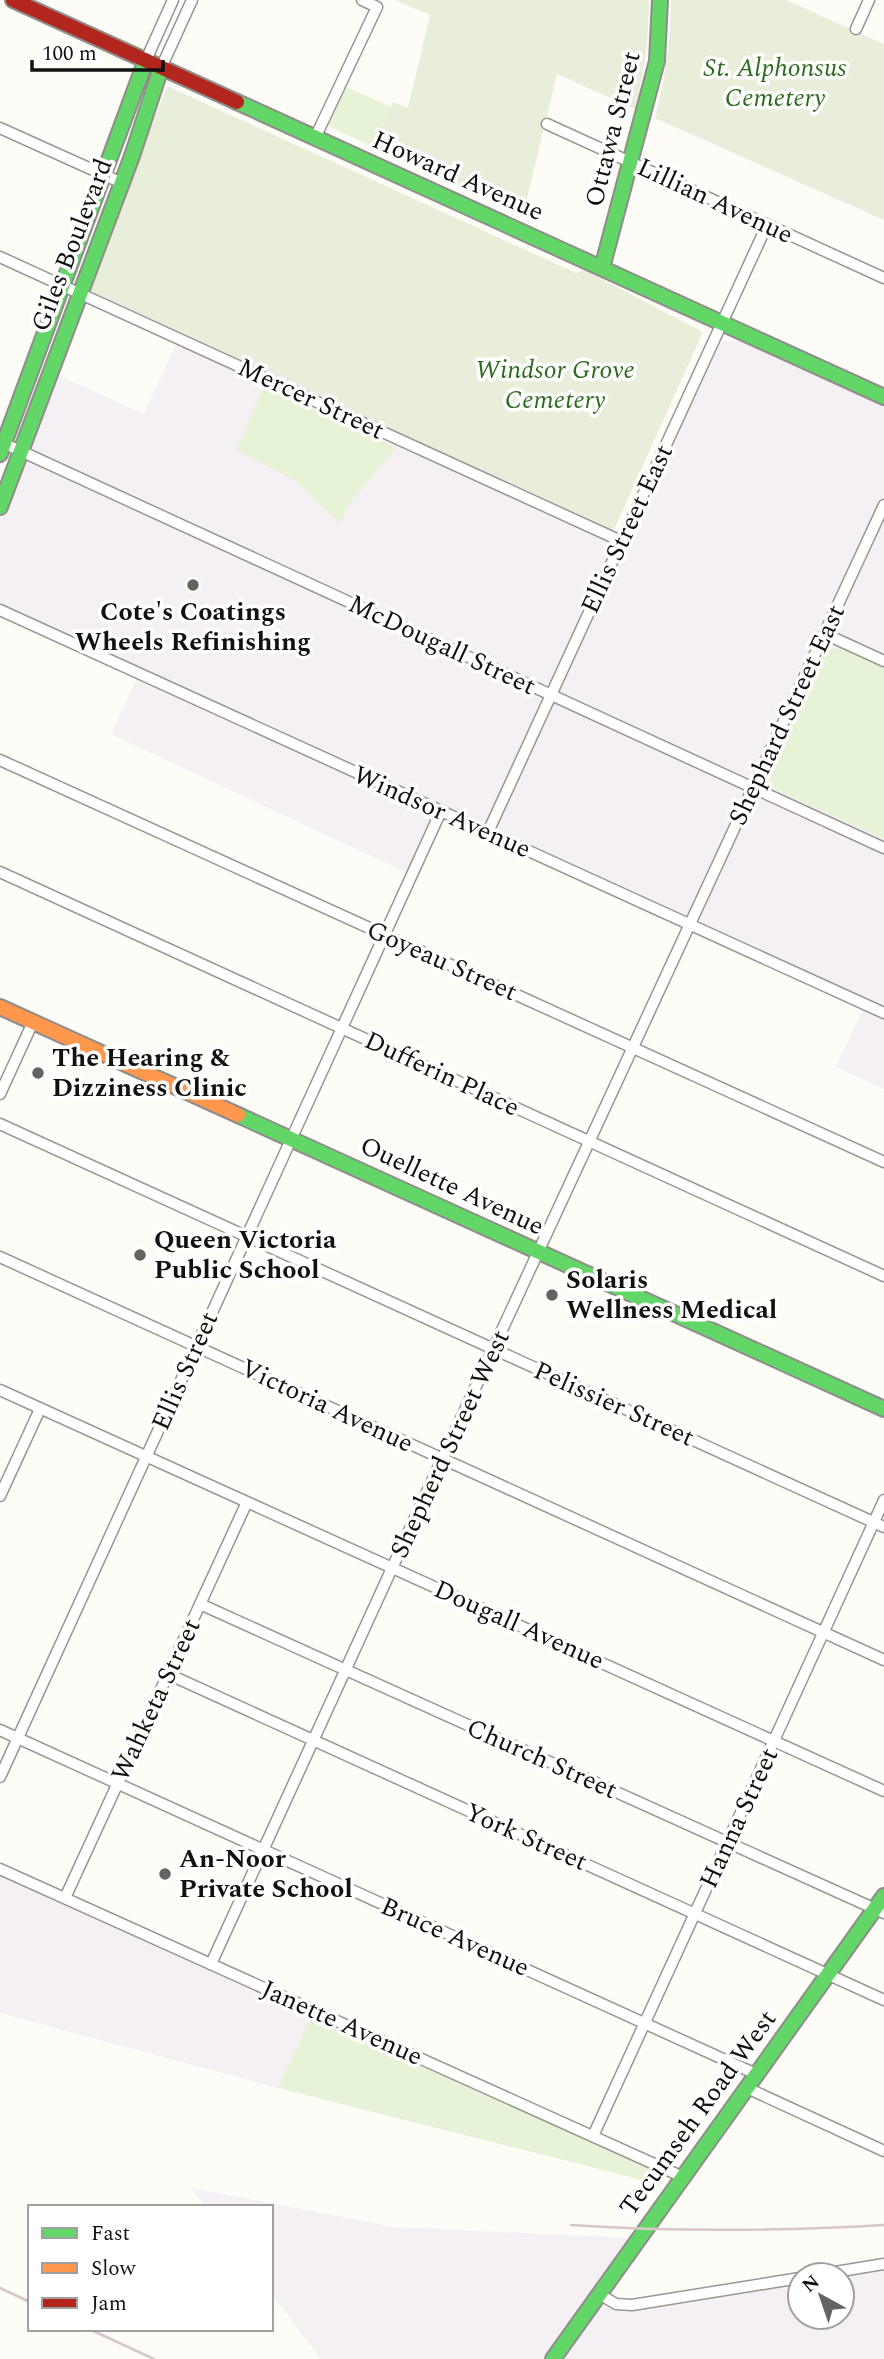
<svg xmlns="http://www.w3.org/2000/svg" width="884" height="2359" font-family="Spectral,serif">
<rect width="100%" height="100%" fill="#fdfcf7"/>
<g fill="#f5f0f3">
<path d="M 727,340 L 744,343 L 884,406 L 884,1089 L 836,1067 L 867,1000 L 441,805 L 407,873 L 111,734 L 141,670 L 0,608 L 0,520 L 56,374 L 144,414 L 176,344 L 608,542 L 612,546 L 611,552 L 548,686 L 560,691 L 560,686 L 712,352 L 719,343 Z"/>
<path d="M 0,1872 L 313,2012 L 278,2088 L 0,2013 Z"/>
<path d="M 191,2188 L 394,2227 L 628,2238 L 542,2359 L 321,2359 L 271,2293 L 271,2207 L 206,2207 Z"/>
<path d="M 884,2270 L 884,2359 L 561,2359 L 598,2305 L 620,2311 L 652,2309 L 800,2284 L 800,2317 L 842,2317 L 842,2277 Z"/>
</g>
<g fill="#e7f3d7">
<path d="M 346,87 L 391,107 L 374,147 L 328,126 Z"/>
<path d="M 264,386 L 396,448 L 348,505 L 340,524 L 294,480 L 236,450 Z"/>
<path d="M 843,648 L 884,668 L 884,839 L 768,786 L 767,777 L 821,655 L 830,649 Z"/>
<path d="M 313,2012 L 658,2172 L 662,2175 L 659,2187 L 649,2185 L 650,2182 L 278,2088 Z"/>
</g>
<g fill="#e9eedb">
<path d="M 395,0 L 649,0 C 649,38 644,73 635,109 L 557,74 L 523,215 L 374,147 L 393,102 L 408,108 L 430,15 Z"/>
<path d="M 671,0 L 786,0 L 884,44 L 884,220 L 655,118 C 665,78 671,41 671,0 Z"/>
<path d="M 167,86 L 576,273 L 584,270 L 703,332 L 611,536 L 88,290 Z"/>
</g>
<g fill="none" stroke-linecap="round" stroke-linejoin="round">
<defs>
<g id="street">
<path d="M 856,29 L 869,0"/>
<path d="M 146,60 L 173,0"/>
<path d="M 161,68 L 192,0"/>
<path d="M 547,124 L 884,278"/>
<path d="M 0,128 L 122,183"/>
<path d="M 315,138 L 377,7 L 362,0"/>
<path d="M 0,257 L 621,541"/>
<path d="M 1,442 L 884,848"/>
<path d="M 0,610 L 884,1013"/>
<path d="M 825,634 L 884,661"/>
<path d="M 0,760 L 884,1162"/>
<path d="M 488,832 L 767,225"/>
<path d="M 0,872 L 884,1276"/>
<path d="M 0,1094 L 33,1022"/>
<path d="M 0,1124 L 884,1527"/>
<path d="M 0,1257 L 884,1660"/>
<path d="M 0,1390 L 884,1791"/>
<path d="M 0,1496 L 40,1409"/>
<path d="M 200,1604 L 884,1913"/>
<path d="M 168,1674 L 884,2000"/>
<path d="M 0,1730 L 756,2074"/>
<path d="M 0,1777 L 441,811"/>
<path d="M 0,1869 L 683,2177"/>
<path d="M 65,1898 L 247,1502"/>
<path d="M 211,1964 L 414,1520 L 884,505"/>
<path d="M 747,2088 L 884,2151"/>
<path d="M 593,2136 L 884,1500"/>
<path d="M 817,2275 L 884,2264"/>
<path d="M 599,2294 L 616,2304 L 632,2305 L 800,2278"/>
</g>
<g id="fast">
<path d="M 237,102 L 884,397"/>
<path d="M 602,268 L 657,61 L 660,0"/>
<path d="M 0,454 L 146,60"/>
<path d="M 0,507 L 132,156 L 161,68"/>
<path d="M 238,1115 L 884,1409"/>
<path d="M 553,2359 L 884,1896"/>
</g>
<path id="slow" d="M 0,1007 L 238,1115"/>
<path id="jam" d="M 13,0 L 237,102"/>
</defs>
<use href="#street" stroke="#979795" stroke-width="13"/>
<use href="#fast" stroke="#8e8d8b" stroke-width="18"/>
<use href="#slow" stroke="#8e8d8b" stroke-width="18"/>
<use href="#jam" stroke="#8e8d8b" stroke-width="18"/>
<use href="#street" stroke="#fffffe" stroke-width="10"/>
<use href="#fast" stroke="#63d668" stroke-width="14"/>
<use href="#slow" stroke="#ff974d" stroke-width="14"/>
<use href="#jam" stroke="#b3261e" stroke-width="14"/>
<g stroke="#d9c6c7" stroke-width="2.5">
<path d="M 571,2225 C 675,2232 780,2231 884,2225"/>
<path d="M 0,2288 L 30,2302"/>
<path d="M 89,2329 L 154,2359"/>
</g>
</g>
<g fill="#646362" stroke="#fff" stroke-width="2.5">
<circle cx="193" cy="585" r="7"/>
<circle cx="38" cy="1073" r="7"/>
<circle cx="140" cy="1255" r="7"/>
<circle cx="552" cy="1295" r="7"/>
<circle cx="165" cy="1874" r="7"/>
</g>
<g text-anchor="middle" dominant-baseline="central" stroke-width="7" stroke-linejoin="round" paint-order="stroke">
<g font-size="26" font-style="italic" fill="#2f6b1f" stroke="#fff">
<text x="775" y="68">St. Alphonsus<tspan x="775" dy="30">Cemetery</tspan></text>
<text x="555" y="370">Windsor Grove<tspan x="555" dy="30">Cemetery</tspan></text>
</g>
<g font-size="26" fill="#111" stroke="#fff">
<text transform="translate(613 129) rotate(-76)">Ottawa Street</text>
<text transform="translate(458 176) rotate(24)">Howard Avenue</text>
<text transform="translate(715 201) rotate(25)">Lillian Avenue</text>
<text transform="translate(72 245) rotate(-69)">Giles Boulevard</text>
<text transform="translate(311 399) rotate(25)">Mercer Street</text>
<text transform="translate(627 529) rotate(-65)">Ellis Street East</text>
<text transform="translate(442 645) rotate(25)">McDougall Street</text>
<text transform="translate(787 715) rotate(-65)">Shephard Street East</text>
<text transform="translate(442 812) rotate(24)">Windsor Avenue</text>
<text transform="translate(442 961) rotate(24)">Goyeau Street</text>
<text transform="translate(442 1074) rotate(25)">Dufferin Place</text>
<text transform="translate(452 1186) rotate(25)">Ouellette Avenue</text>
<text transform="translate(185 1371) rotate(-66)">Ellis Street</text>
<text transform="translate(614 1404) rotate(24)">Pelissier Street</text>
<text transform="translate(327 1406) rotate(25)">Victoria Avenue</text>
<text transform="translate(450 1444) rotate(-65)">Shepherd Street West</text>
<text transform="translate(519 1625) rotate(24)">Dougall Avenue</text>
<text transform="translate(156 1700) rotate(-65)">Wahketa Street</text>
<text transform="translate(542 1759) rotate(24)">Church Street</text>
<text transform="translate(739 1818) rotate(-65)">Hanna Street</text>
<text transform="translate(526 1837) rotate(24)">York Street</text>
<text transform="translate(455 1937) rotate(24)">Bruce Avenue</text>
<text transform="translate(342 2023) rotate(24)">Janette Avenue</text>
<text transform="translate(698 2113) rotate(-54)">Tecumseh Road West</text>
</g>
<g font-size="26" font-weight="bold" fill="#111" stroke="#fff" text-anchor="start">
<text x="193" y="612" text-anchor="middle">Cote's Coatings<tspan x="193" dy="30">Wheels Refinishing</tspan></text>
<text x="52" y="1058">The Hearing &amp;<tspan x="52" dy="30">Dizziness Clinic</tspan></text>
<text x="154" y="1240">Queen Victoria<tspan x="154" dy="30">Public School</tspan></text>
<text x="566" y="1280">Solaris<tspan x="566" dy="30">Wellness Medical</tspan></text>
<text x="179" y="1859">An-Noor<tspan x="179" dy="30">Private School</tspan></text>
</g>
</g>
<rect x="28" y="2205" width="245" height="126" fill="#ffffff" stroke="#a0a0a0" stroke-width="2"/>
<rect x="42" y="2228" width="35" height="10" fill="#63d668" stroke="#a0a0a0" stroke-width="2"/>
<text x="91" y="2240" font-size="21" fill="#111111">Fast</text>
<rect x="42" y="2263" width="35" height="10" fill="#ff974d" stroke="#a0a0a0" stroke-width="2"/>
<text x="91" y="2275" font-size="21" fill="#111111">Slow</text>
<rect x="42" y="2298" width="35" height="10" fill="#b3261e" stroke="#a0a0a0" stroke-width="2"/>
<text x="91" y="2310" font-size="21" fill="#111111">Jam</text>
<g transform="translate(821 2296) rotate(320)"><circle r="33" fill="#ffffff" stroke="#a0a0a0" stroke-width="2"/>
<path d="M0-5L12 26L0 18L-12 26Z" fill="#646362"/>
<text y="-10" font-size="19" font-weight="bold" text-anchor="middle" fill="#111111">N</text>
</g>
<path d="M32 60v10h131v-10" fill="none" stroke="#111111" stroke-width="3.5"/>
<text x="42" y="60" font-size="21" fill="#111111" stroke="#ffffff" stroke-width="5" paint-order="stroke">100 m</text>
</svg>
